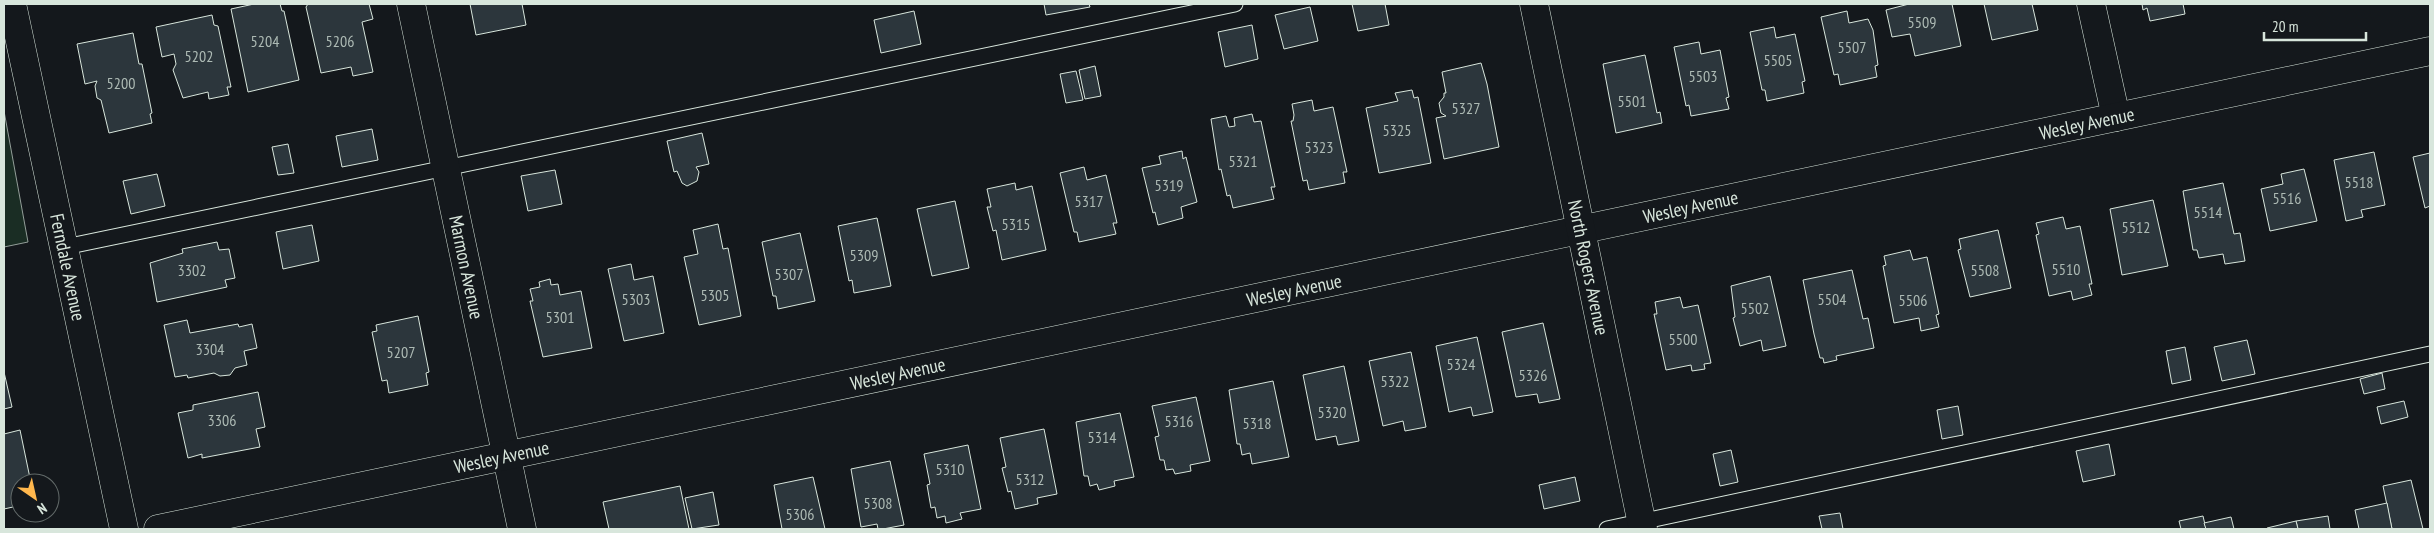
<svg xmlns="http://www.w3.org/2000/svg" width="2434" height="533" font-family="'PT Sans Narrow',sans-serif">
<rect width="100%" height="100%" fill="#14181c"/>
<path fill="#1a2d24" stroke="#939e99" d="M 4,111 L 28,242 L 4,247 Z"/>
<g fill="#2c363c" stroke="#d8e6dc">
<path d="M 254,4 L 280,4 L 282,11 L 284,11 L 299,80 L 248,92 L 231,9 Z"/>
<path d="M 308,4 L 369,4 L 373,19 L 362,22 L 373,72 L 353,76 L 351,67 L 321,73 L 306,7 Z"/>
<path d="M 470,4 L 522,4 L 526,25 L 476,35 Z"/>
<path d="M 1044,4 L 1089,4 L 1090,7 L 1046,15 Z"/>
<path d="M 1352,4 L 1385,4 L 1389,25 L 1358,31 Z"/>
<path d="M 1909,4 L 1952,4 L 1961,46 L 1915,56 L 1910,34 L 1892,37 L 1886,10 Z"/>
<path d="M 1984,4 L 2032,4 L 2038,30 L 1992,40 Z"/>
<path d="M 2142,4 L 2183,4 L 2185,14 L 2150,21 L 2147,8 L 2143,10 Z"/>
<path d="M 1310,7 L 1318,41 L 1284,49 L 1275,15 Z"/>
<path d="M 914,11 L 921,44 L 881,53 L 874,20 Z"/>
<path d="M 1847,11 L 1849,23 L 1868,19 L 1873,30 L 1878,65 L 1875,66 L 1877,77 L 1840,85 L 1838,74 L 1834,75 L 1821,17 Z"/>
<path d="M 212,15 L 214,25 L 218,26 L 231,87 L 227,87 L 229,95 L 209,99 L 208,92 L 183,98 L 173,70 L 176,64 L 174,54 L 162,57 L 156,27 Z"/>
<path d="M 1252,25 L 1258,59 L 1225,67 L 1218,32 Z"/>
<path d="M 1774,27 L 1776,38 L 1795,34 L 1805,81 L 1802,82 L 1804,93 L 1767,101 L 1765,90 L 1762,90 L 1750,32 Z"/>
<path d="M 133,33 L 139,64 L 142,64 L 152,113 L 150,114 L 152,123 L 109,133 L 101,100 L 97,98 L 95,86 L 97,81 L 85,84 L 77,44 Z"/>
<path d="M 1699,42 L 1701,54 L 1720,50 L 1729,97 L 1726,98 L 1729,109 L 1691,116 L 1689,105 L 1686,106 L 1674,47 Z"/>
<path d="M 1645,55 L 1657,113 L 1660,112 L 1662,123 L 1616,133 L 1603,64 Z"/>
<path d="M 1481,63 L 1487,84 L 1499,147 L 1444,159 L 1436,118 L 1446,116 L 1441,113 L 1439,103 L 1444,97 L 1444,93 L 1446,93 L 1442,72 Z"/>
<path d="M 1095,66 L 1101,96 L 1085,99 L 1079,70 Z"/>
<path d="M 1076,71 L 1083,100 L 1066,103 L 1060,74 Z"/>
<path d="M 1412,90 L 1414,98 L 1418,97 L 1431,163 L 1379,173 L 1366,108 L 1398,101 L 1395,93 Z"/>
<path d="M 1312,100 L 1314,111 L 1333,107 L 1347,172 L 1343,172 L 1345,183 L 1309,190 L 1307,180 L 1303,181 L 1291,121 L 1293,121 L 1294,115 L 1292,104 Z"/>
<path d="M 1252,114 L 1254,122 L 1261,121 L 1275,187 L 1271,187 L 1274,199 L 1233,208 L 1230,195 L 1227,196 L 1221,169 L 1219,170 L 1211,119 L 1226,116 L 1229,127 L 1235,126 L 1234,118 Z"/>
<path d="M 372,129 L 378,160 L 342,167 L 336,136 Z"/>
<path d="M 702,133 L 709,164 L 696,167 L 699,172 L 697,181 L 687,186 L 682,183 L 677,171 L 674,172 L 667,141 Z"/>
<path d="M 288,144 L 294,173 L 278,175 L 272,147 Z"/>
<path d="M 1182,151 L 1183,159 L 1186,157 L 1197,202 L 1181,207 L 1183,218 L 1158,225 L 1155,212 L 1153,213 L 1142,168 L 1161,164 L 1159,156 Z"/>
<path d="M 2374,152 L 2385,205 L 2361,210 L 2363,217 L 2346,221 L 2334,160 Z"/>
<path d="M 2430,153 L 2430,206 L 2425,208 L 2413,157 Z"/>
<path d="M 1084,167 L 1087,180 L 1106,175 L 1117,223 L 1113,223 L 1116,234 L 1079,242 L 1077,232 L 1074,232 L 1060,173 Z"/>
<path d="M 2304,169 L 2317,221 L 2270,231 L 2261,189 L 2283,184 L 2281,174 Z"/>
<path d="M 555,170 L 562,204 L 528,211 L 521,176 Z"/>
<path d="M 157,174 L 165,206 L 131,214 L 123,181 Z"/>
<path d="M 1015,183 L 1016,190 L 1032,186 L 1046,250 L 1002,260 L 996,230 L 993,231 L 987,207 L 991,207 L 987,189 Z"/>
<path d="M 2223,183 L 2234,234 L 2240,233 L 2245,261 L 2225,264 L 2223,254 L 2199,258 L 2197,250 L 2193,250 L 2183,191 Z"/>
<path d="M 2153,200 L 2168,266 L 2122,275 L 2110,209 Z"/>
<path d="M 955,201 L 969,268 L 932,276 L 917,209 Z"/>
<path d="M 2063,217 L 2066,229 L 2080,226 L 2092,284 L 2089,284 L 2092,295 L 2073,300 L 2071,291 L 2049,296 L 2036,235 L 2039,234 L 2036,223 Z"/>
<path d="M 877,218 L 891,286 L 854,293 L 852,280 L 849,281 L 838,226 Z"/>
<path d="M 718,224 L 723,249 L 728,248 L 741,316 L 699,325 L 684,257 L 698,254 L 693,230 Z"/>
<path d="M 312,225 L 319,261 L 283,269 L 276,232 Z"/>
<path d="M 1998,230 L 2011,288 L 1970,297 L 1958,250 L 1961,249 L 1959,239 Z"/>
<path d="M 800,233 L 815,301 L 778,309 L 776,296 L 773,296 L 762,242 Z"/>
<path d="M 217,242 L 219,250 L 229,249 L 235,278 L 225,280 L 227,287 L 157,302 L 150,263 L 183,253 L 182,249 Z"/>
<path d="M 1910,250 L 1913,260 L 1927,257 L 1939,314 L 1936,315 L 1939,327 L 1921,331 L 1919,318 L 1894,323 L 1883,266 L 1886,265 L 1884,256 Z"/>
<path d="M 631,264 L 634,280 L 653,276 L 664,333 L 624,341 L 608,269 Z"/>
<path d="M 1852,270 L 1863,319 L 1868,318 L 1874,348 L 1836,356 L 1837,360 L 1824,363 L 1823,358 L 1820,358 L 1814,334 L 1803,280 Z"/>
<path d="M 1770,276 L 1786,346 L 1763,351 L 1761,340 L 1740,346 L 1733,318 L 1735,317 L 1731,286 Z"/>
<path d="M 550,279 L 551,285 L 558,284 L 560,295 L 581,291 L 592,348 L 543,357 L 530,301 L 533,301 L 530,289 L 540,287 L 539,282 Z"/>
<path d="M 1680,297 L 1683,308 L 1698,305 L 1711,363 L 1704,364 L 1705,369 L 1692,371 L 1691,365 L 1666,370 L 1654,314 L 1657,314 L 1655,302 Z"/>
<path d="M 418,316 L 429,372 L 426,373 L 428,385 L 389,393 L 387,380 L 382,381 L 372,332 L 377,331 L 376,325 Z"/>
<path d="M 187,320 L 190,333 L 238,324 L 239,327 L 252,324 L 257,348 L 244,351 L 247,365 L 235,368 L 230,375 L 220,376 L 214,373 L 188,378 L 187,375 L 175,377 L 164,325 Z"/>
<path d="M 1543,323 L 1560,399 L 1539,403 L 1537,394 L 1516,397 L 1502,332 Z"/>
<path d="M 1477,337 L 1493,412 L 1473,416 L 1471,407 L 1449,412 L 1436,346 Z"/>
<path d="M 2247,340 L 2255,374 L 2222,381 L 2214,347 Z"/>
<path d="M 2185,347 L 2191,380 L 2172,384 L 2166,351 Z"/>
<path d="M 1411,352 L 1426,427 L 1405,431 L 1403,421 L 1383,426 L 1369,361 Z"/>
<path d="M 1344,366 L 1359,441 L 1338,445 L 1336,436 L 1316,440 L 1303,375 Z"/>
<path d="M 4,372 L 12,407 L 4,409 Z"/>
<path d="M 2382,373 L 2385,389 L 2364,394 L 2360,379 Z"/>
<path d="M 1273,381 L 1289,457 L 1252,464 L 1250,453 L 1242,455 L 1240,444 L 1237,444 L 1229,390 Z"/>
<path d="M 258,392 L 265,427 L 256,429 L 260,447 L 202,458 L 202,454 L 188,458 L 178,413 L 193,410 L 193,405 Z"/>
<path d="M 1196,397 L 1210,461 L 1190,465 L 1191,471 L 1175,474 L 1173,469 L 1166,470 L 1164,460 L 1160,460 L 1155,437 L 1159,436 L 1152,406 Z"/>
<path d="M 2404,401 L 2408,417 L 2381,424 L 2377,407 Z"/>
<path d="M 1958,406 L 1963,435 L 1942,439 L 1937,410 Z"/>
<path d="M 1120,413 L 1134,477 L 1114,481 L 1115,486 L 1099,490 L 1097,484 L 1090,486 L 1088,476 L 1084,476 L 1076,422 Z"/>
<path d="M 1044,429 L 1057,494 L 1037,498 L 1038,504 L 1015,509 L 1011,491 L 1008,492 L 1002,468 L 1006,467 L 1000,438 Z"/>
<path d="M 20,430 L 31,483 L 20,483 L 20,501 L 12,503 L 13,507 L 4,509 L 4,434 Z"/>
<path d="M 2109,444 L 2115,475 L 2083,482 L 2076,451 Z"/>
<path d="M 968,445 L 981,509 L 960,513 L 962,519 L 946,523 L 945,516 L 937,518 L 935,507 L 931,508 L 927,485 L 930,484 L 924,454 Z"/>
<path d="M 1731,450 L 1738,482 L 1720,486 L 1713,454 Z"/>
<path d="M 890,461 L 904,525 L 883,529 L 878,529 L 877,524 L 861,527 L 851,469 Z"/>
<path d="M 813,477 L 825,529 L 782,529 L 774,485 Z"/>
<path d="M 1575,477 L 1580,501 L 1544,509 L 1539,485 Z"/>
<path d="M 2411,480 L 2423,529 L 2392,529 L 2383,486 Z"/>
<path d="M 680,486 L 689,529 L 609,529 L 603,502 Z"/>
<path d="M 713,492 L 719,525 L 692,529 L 685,498 Z"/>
<path d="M 2387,503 L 2392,529 L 2359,529 L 2355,510 Z"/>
<path d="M 1840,513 L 1843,529 L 1822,529 L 1819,516 Z"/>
<path d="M 2203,516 L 2206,529 L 2181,529 L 2179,521 Z"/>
<path d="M 2328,516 L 2330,529 L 2298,529 L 2296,521 Z"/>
<path d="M 2231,517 L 2234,529 L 2206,529 L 2204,523 Z"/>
<path d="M 2296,521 L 2298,529 L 2267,529 L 2267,528 Z"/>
</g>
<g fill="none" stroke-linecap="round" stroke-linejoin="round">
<defs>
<g id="service">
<path d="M 65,247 L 1235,4"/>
<path d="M 1607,529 L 2430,354"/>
</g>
<g id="minor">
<path id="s1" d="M 12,4 L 124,529"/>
<path id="s2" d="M 411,4 L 522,529"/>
<path d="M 2091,4 L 2116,117"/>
<path id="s3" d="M 158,529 L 2430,51"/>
</g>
<g id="tertiary">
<path id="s4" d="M 1534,4 L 1643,529"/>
</g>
</defs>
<use href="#service" stroke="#d8e6dc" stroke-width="17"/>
<use href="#minor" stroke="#d8e6dc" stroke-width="29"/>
<use href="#tertiary" stroke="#d8e6dc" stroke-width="29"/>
<use href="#service" stroke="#14181c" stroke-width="15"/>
<use href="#minor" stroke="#14181c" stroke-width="28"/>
<use href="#tertiary" stroke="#14181c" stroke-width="28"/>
</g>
<g text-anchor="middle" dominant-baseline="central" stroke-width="4" stroke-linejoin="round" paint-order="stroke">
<g font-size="16" fill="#adbab4">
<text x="1922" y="22">5509</text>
<text x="265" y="41">5204</text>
<text x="340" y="41">5206</text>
<text x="1852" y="47">5507</text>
<text x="199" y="56">5202</text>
<text x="1778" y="60">5505</text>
<text x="1703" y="76">5503</text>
<text x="121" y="83">5200</text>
<text x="1632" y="101">5501</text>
<text x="1466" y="108">5327</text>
<text x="1397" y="130">5325</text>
<text x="1319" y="147">5323</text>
<text x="1243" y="161">5321</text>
<text x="2359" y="182">5518</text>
<text x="1169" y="185">5319</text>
<text x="2287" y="198">5516</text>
<text x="1089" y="201">5317</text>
<text x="2208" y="212">5514</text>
<text x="1016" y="224">5315</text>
<text x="2136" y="227">5512</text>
<text x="864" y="255">5309</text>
<text x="2066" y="269">5510</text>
<text x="192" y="270">3302</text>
<text x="1985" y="270">5508</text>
<text x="789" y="274">5307</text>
<text x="715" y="295">5305</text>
<text x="636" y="299">5303</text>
<text x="1832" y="299">5504</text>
<text x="1913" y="300">5506</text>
<text x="1755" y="308">5502</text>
<text x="560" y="317">5301</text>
<text x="1683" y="339">5500</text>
<text x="210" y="349">3304</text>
<text x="401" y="352">5207</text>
<text x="1461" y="364">5324</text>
<text x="1533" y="375">5326</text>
<text x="1395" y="381">5322</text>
<text x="1332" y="412">5320</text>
<text x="222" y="420">3306</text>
<text x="1179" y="421">5316</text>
<text x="1257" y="423">5318</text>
<text x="1102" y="437">5314</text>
<text x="950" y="469">5310</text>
<text x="1030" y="479">5312</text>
<text x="878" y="503">5308</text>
<text x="800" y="514">5306</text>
</g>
<g font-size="19" fill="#d8e6dc" stroke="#14181c">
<text stroke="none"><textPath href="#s3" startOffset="1971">Wesley Avenue</textPath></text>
<text stroke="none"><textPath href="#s3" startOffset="1566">Wesley Avenue</textPath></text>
<text stroke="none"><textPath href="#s1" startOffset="269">Ferndale Avenue</textPath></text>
<text stroke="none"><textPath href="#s2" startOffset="269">Marmon Avenue</textPath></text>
<text stroke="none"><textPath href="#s4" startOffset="269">North Rogers Avenue</textPath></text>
<text stroke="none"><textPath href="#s3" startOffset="1161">Wesley Avenue</textPath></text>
<text stroke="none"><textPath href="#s3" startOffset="756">Wesley Avenue</textPath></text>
<text stroke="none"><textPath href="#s3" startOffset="351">Wesley Avenue</textPath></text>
</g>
</g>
<rect width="2434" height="533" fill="none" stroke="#d8e6dc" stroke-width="10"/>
<g transform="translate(35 498) rotate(146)"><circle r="24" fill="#14181c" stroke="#626a69"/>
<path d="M0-4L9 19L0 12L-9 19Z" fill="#ffb74d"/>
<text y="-8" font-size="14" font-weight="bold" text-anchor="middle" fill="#d8e6dc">N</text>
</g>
<path d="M2264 32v8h102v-8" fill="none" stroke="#d8e6dc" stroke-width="2.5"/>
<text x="2272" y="32" font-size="15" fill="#d8e6dc" stroke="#14181c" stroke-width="4" paint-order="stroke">20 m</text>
</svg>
